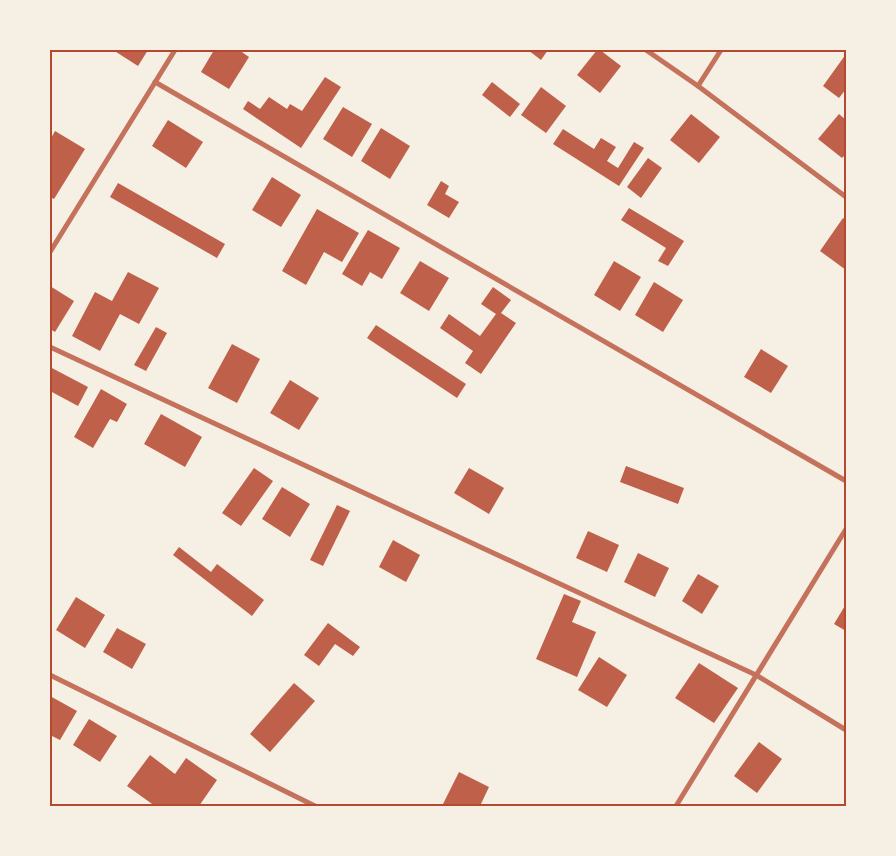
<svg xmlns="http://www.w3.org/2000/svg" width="896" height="856" font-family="Montserrat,sans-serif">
<rect width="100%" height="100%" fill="#f6efe4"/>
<g fill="#bf614a">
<path d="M 113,50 L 148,50 L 138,66 Z"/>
<path d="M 214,50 L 239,50 L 249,57 L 229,89 L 201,72 Z"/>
<path d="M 528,50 L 548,50 L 541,60 Z"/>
<path d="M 597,50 L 600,50 L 621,66 L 600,93 L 577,75 Z"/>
<path d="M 846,54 L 846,89 L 839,98 L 823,86 Z"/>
<path d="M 325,77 L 341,87 L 301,148 L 243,109 L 248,101 L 260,109 L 269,97 L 287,109 L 290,104 L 302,111 Z"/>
<path d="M 492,82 L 520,104 L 510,117 L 482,95 Z"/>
<path d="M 541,87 L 566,106 L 546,133 L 521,115 Z"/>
<path d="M 343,107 L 372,124 L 352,157 L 323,139 Z"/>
<path d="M 691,114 L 720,137 L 699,163 L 670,140 Z"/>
<path d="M 839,114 L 846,120 L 846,154 L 842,158 L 818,139 Z"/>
<path d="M 168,120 L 203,142 L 186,168 L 152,146 Z"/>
<path d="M 381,128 L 410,146 L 390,179 L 361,161 Z"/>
<path d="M 563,129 L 594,149 L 601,138 L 616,147 L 607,161 L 618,168 L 634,142 L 644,148 L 619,186 L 553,144 Z"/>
<path d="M 55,131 L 85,149 L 54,199 L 50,197 L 50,140 Z"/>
<path d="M 648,158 L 662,168 L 641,198 L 627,187 Z"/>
<path d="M 272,177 L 301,195 L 281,227 L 252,210 Z"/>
<path d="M 441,181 L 449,186 L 445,194 L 459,202 L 449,218 L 427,205 Z"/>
<path d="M 118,183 L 225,244 L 217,258 L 110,197 Z"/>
<path d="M 629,208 L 684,241 L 668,266 L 658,261 L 666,248 L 621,220 Z"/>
<path d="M 317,209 L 359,233 L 342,262 L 324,252 L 306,285 L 282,271 Z"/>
<path d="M 843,218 L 846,220 L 846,270 L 820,251 Z"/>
<path d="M 368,230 L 400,248 L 382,279 L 370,272 L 362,286 L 342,274 Z"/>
<path d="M 420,261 L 449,278 L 429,311 L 400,293 Z"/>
<path d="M 614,261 L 641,277 L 620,311 L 594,295 Z"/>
<path d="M 128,272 L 159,288 L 139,324 L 120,314 L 100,351 L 72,336 L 95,292 L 112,301 Z"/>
<path d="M 654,282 L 683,300 L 663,332 L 635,315 Z"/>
<path d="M 50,286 L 74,301 L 55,332 L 50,329 Z"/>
<path d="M 493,287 L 511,300 L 501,313 L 516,323 L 481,374 L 465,363 L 473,351 L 440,328 L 449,314 L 480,336 L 496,314 L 481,304 Z"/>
<path d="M 376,325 L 466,384 L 457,398 L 367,338 Z"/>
<path d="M 156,327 L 167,333 L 146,371 L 134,365 Z"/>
<path d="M 232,344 L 260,359 L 237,403 L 208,388 Z"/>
<path d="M 761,349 L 788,366 L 771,393 L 744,377 Z"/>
<path d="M 50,367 L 88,387 L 78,406 L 50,391 Z"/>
<path d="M 290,380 L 319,398 L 299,430 L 270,413 Z"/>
<path d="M 101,389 L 127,404 L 117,422 L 110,419 L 93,448 L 74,437 Z"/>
<path d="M 161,414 L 202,437 L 185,467 L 144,444 Z"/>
<path d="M 626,466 L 684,488 L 678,504 L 620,482 Z"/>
<path d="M 254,468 L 273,481 L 241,526 L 222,513 Z"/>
<path d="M 469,468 L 504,488 L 489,514 L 454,493 Z"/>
<path d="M 282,487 L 310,504 L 290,537 L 262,519 Z"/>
<path d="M 337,505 L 350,511 L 323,566 L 310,560 Z"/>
<path d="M 588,531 L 619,545 L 607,572 L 576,558 Z"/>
<path d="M 393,540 L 420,555 L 406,582 L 379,567 Z"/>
<path d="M 179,547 L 211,572 L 217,564 L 264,600 L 252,616 L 173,555 Z"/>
<path d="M 638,553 L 669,568 L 655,597 L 624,582 Z"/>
<path d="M 698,574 L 719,586 L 702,614 L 682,601 Z"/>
<path d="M 564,594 L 581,601 L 572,622 L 596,632 L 577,677 L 536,659 Z"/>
<path d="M 76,597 L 105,615 L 85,648 L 56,630 Z"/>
<path d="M 846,604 L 846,631 L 834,624 Z"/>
<path d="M 328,623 L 360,647 L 353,656 L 335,644 L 319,666 L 304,655 Z"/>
<path d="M 117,628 L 146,644 L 132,669 L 103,652 Z"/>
<path d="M 599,657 L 627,675 L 607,707 L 578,690 Z"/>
<path d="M 699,663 L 738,688 L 714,723 L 675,698 Z"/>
<path d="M 294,683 L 315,701 L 270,752 L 250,734 Z"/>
<path d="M 50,696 L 77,711 L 60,740 L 50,735 Z"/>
<path d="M 89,719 L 117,736 L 100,762 L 73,745 Z"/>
<path d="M 759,742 L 782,759 L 757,793 L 734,776 Z"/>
<path d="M 150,755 L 175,774 L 186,758 L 217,780 L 199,806 L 155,806 L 127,786 Z"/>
<path d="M 459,772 L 489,787 L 480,806 L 442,806 Z"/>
</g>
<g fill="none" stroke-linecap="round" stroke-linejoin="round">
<g stroke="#c5725c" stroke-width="5">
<path d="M 646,50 L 698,86 L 846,197"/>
<path d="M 155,82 L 846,481"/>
<path d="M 698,86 L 721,50"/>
<path d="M 50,252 L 175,50"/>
<path d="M 50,347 L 756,675 L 846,730"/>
<path d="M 50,675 L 315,806"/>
<path d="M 676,806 L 846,529"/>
</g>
</g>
<rect width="896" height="856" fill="none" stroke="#f6efe4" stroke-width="102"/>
<rect x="51" y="51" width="794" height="754" fill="none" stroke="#b5482f" stroke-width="2"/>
</svg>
